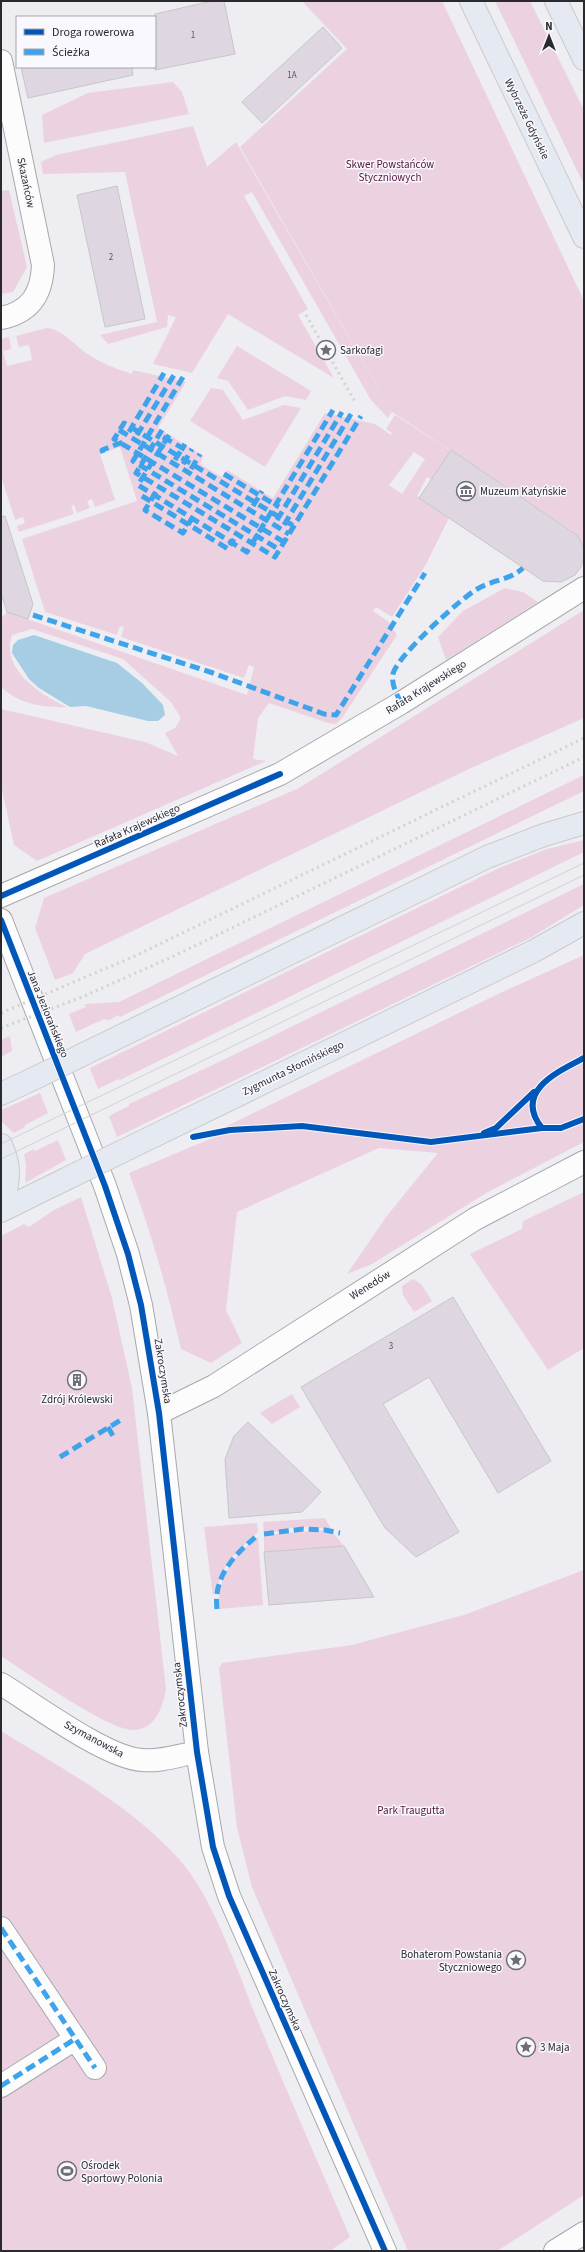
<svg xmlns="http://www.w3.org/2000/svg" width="585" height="2252" font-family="'Source Sans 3',sans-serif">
<rect width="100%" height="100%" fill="#ededf2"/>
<g fill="#ecd2e0" fill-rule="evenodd">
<path d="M 302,1 L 442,1 L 584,301 L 584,552 L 580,539 L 571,530 L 392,412 L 240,147 L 347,49 Z"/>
<path d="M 495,1 L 530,1 L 584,110 L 584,185 Z"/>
<path d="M 173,82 L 182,92 L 189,114 L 44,143 L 42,115 L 88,93 Z"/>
<path d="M 193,126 L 207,167 L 236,142 L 392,412 L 388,418 L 371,400 L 252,192 L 244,196 L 308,309 L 298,315 L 334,378 L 228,314 L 192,373 L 153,364 L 176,317 L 168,315 L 167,327 L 108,344 L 100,335 L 157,322 L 125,172 L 43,174 L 41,162 L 56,155 Z"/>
<path d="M 9,190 L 27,267 L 13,292 L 1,294 L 1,191 Z"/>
<path d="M 47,328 C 64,330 75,346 89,355 C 103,364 117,369 132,374 L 133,370 L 186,382 L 158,428 L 204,456 L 200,464 L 222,477 L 227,470 L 273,498 L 325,413 L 375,424 L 391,435 L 392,433 L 386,429 L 395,415 L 451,451 L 432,480 L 427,477 L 417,496 L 449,518 L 425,566 L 392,617 L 376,607 L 373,611 L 389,622 L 397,635 L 342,718 L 336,724 L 328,723 L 269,703 L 258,718 L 253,759 L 266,761 L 37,861 L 14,845 L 1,785 L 1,709 L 145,742 L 178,756 L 165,733 L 175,728 L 181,718 L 171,702 L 123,659 L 32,629 L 12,635 C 0,669 41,695 67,707 C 43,708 19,704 1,687 L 1,618 L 7,612 L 247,695 L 254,667 L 249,665 L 244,678 L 121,637 L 124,627 L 120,626 L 117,635 L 45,612 L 22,539 L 137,501 L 120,447 L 100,454 L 115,500 L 95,507 L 92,499 L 87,501 L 90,508 L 77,513 L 74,505 L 71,506 L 74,514 L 19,532 L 17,526 L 25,523 L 23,517 L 15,520 L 1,476 L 1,339 L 9,337 L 11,349 L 3,351 L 7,366 L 32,360 L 29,345 L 19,347 L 16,336 ZM 414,452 L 425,459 L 402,494 L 389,485 Z"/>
<path d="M 237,346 L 311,391 L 306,400 L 285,396 L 248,410 L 228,381 L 217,378 Z"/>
<path d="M 211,388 L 223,390 L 243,420 L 284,405 L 301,408 L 265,467 L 190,421 Z"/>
<path d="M 505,588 L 523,592 L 538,602 L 446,660 L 438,637 L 463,611 Z"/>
<path d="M 584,610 L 584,718 L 471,768 L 85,954 L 73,973 L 55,980 L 35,928 L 44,898 L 299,788 Z"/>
<path d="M 584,775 L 584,791 L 120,1017 L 118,1015 L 110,1020 L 104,1019 L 76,1032 L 69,1014 L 86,1007 L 85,1004 L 119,1002 Z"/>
<path d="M 584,840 L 584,852 L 120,1080 L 119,1079 L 98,1089 L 90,1068 L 499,868 L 547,849 Z"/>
<path d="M 584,884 L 584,905 L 532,937 L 117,1137 L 109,1116 L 129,1106 L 129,1104 L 221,1061 Z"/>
<path d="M 584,955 L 584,1142 L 488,1192 L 372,1264 L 347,1274 L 386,1217 L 438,1153 L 379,1148 L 237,1212 L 226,1310 L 242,1343 L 211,1363 L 181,1349 C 167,1289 151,1231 129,1173 L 217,1136 L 219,1130 L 233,1123 L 498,994 Z"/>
<path d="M 10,1036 L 12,1051 L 1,1057 L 1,1040 Z"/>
<path d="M 40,1093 L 48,1113 L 25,1125 L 25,1127 L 14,1133 L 1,1121 L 1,1110 Z"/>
<path d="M 58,1140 L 66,1160 L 25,1183 L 26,1165 L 24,1154 L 34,1149 L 35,1151 Z"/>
<path d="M 584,1192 L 584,1348 L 548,1370 L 470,1254 L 522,1229 L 523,1221 Z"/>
<path d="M 81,1197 L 112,1298 L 132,1388 L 166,1689 C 163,1707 155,1730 133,1730 C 108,1730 26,1672 1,1656 L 1,1236 L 24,1224 L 29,1227 L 54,1210 Z"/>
<path d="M 413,1279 L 421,1284 L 432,1301 L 414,1312 L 403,1295 L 402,1286 Z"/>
<path d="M 292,1394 L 300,1407 L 272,1424 L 260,1413 Z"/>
<path d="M 325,1518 L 333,1532 C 320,1526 305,1526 291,1528 C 282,1530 272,1534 264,1532 L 263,1522 Z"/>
<path d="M 257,1523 L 258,1532 L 228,1561 L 213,1596 L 204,1527 Z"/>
<path d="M 325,1530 L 334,1534 L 344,1546 L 264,1552 L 264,1535 Z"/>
<path d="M 258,1537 L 263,1605 L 219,1609 C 216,1579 235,1553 258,1537 Z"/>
<path d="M 584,1570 L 584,2195 L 497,2251 L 408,2251 L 252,1887 L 237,1828 L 219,1668 L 222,1663 L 352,1645 L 464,1615 Z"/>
<path d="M 1,1731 C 63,1769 129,1804 179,1859 C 213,1897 238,1972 257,2019 C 287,2092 319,2165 350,2237 L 330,2251 L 1,2251 Z"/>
</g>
<path fill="#a7cde5" d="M 34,635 L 117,663 L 142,683 L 163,705 L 165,715 L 158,721 L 148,721 L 86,706 L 70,707 L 39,688 L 29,679 L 12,653 L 13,645 L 18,640 Z"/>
<g fill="#ded7e2" stroke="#c7c6c9">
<path d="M 212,1 L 224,1 L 235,54 L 155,70 L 155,14 Z"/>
<path d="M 323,27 L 342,48 L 262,123 L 242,102 Z"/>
<path d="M 21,67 L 132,67 L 133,75 L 28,98 Z"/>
<path d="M 117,186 L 145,319 L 105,327 L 77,195 Z"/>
<path d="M 451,450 L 577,535 L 583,546 L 584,557 L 581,567 L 575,575 L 561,582 L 543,581 L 419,498 Z"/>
<path d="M 5,516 L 33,604 L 28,619 L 7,612 L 1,593 L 1,517 Z"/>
<path d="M 453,1297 L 551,1461 L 498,1493 L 429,1377 L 383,1404 L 459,1532 L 416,1557 L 385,1528 L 301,1387 Z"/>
<path d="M 248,1422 L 321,1492 L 302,1512 L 229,1518 L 225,1459 L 234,1436 Z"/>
<path d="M 344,1546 L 374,1597 L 269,1605 L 264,1552 Z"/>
</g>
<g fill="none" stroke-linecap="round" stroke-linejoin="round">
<defs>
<g id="minor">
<path d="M 1,61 L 43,265 C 42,293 31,312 1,318"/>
<path d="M 1,896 L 280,774 L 401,703 L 584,588"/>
<path d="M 1,920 L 105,1186 L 128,1254 L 141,1305 L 159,1413 L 197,1752 L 213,1847 L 229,1896 L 385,2251"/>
<path d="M 159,1413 L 214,1386 L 475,1219 L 584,1162"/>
<path d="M 1,1684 C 34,1704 106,1758 142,1760 C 160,1762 180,1755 197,1752"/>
<path d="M 1,1928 L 95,2068"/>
<path d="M 1,2086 L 75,2039"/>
<path d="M 555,2251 L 584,2233"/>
</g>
<g id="major">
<path d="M 471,1 L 584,237"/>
<path d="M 556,1 L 584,59"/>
<path d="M 84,1054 L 487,857 L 544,835 L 584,823"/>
<path d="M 1,1094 L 35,1078"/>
<path d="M 1,1145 C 13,1170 7,1184 2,1210"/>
<path d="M 123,1151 L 534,951 L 584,923"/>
<path d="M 1,1211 L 72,1176"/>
</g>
</defs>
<use href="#minor" stroke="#a8a8ac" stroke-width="24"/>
<use href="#major" stroke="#cacacc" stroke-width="24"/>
<use href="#minor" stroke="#fcfcfd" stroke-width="22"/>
<use href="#major" stroke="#e5e9f1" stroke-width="22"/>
<g stroke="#d2d2d3" stroke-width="1">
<path d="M 1,1144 L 584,863"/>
<path d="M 1,1159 L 584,875"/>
</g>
<g stroke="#d2d2d3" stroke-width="3" stroke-dasharray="2 4" stroke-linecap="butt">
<path d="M 306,315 L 355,402"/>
<path d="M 1,1013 L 135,956 L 584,738"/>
<path d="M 1,1028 L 82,997 L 174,956 L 584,757"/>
</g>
<defs>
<g id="major-bridge">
<path d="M 35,1078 L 84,1054"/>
<path d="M 72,1176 L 123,1151"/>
</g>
</defs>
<use href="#major-bridge" stroke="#cacacc" stroke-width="24" stroke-linecap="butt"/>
<use href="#major-bridge" stroke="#e5e9f1" stroke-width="22"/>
<g stroke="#3ea3eb" stroke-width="5" stroke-dasharray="10 5" stroke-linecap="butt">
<path d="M 183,377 L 133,461 L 280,550"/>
<path d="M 119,430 L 289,534"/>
<path d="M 162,430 L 136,473 L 275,557 L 361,416"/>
<path d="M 129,432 L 164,373"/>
<path d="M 137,435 L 174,375"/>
<path d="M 169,435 L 138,485 L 247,552 L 333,410"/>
<path d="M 163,437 L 186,450"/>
<path d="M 103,453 L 102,450 L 123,442"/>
<path d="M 175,460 L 185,444"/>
<path d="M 183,464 L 192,449"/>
<path d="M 191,469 L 200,454"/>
<path d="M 224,474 L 279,507"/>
<path d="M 156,492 L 145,510 L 183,533 L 194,515"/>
<path d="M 142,496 L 228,549 L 234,539"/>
<path d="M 253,506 L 262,491"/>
<path d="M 277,520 L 342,412"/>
<path d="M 284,525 L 351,414"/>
<path d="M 284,542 L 114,439 L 124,423 L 294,526"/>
<path d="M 33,615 L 213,673 L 324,714 L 336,715 L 425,573"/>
<path d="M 401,703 C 397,694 391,685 393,674 C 396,657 463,596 479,588 C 496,579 510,580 523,568"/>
<path d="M 108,1427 L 114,1438"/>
<path d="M 60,1457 L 124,1418"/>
<path d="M 264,1534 L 303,1529 L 325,1530 L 340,1533"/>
<path d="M 217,1609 C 213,1576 235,1554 258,1535"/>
<path d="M 1,1928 L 95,2068"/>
<path d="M 1,2086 L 75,2039"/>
</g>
<defs>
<g id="cycleway">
<path d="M 1,896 L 280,774"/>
<path d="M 1,920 L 105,1186 L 128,1254 L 141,1305 L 159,1413 L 197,1752 L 213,1847 L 229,1896 L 385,2251"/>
<path d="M 584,1058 C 557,1072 513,1092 542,1128 L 561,1128 L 584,1119"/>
<path d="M 484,1133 L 496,1128 L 534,1092"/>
<path d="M 193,1137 L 230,1130 L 302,1126 L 431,1142 L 542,1128"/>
</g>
</defs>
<use href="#cycleway" stroke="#f9f8fe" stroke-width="8"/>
<use href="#cycleway" stroke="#0057b8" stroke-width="6"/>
</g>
<defs>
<symbol id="sight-ring" viewBox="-11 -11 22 22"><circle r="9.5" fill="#f9f8fe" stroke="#6e6e73" stroke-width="1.5"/><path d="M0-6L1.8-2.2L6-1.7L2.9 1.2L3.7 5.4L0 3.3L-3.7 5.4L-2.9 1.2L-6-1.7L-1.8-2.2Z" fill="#6e6e73"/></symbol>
<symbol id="museum-ring" viewBox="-11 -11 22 22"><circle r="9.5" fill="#f9f8fe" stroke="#6e6e73" stroke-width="1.5"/><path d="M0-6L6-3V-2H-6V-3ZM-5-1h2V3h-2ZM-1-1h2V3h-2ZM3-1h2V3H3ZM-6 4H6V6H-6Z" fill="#6e6e73"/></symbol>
<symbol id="building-ring" viewBox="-11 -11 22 22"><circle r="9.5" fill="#f9f8fe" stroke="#6e6e73" stroke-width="1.5"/><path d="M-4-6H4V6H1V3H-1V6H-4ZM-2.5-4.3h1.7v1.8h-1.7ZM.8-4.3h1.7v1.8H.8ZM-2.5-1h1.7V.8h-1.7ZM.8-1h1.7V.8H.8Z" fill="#6e6e73"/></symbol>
<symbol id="stadium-ring" viewBox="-11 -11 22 22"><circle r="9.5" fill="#f9f8fe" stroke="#6e6e73" stroke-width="1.5"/><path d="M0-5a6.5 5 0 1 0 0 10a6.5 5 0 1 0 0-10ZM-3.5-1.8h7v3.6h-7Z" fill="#6e6e73"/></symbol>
</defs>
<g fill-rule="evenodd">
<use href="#sight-ring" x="315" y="339" width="22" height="22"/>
<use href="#museum-ring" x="455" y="480" width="22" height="22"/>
<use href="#building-ring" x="66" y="1369" width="22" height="22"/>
<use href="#sight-ring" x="505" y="1949" width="22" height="22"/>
<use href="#sight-ring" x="515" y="2036" width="22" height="22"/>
<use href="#stadium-ring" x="56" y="2160" width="22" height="22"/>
</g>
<g text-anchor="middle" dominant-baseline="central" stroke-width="3" stroke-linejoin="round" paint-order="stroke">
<g font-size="9" fill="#57555b">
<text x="193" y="35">1</text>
<text x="292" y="75">1A</text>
<text x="111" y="257">2</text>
<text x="391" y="1346">3</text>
</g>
<g font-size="11" fill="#2a2a2e" stroke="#f9f8fe">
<text transform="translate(527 119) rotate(64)">Wybrzeże Gdyńskie</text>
<text transform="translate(26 183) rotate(78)">Skazańców</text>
<text transform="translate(426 687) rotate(-32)">Rafała Krajewskiego</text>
<text transform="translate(137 826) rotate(-24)">Rafała Krajewskiego</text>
<text transform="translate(48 1014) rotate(68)">Jana Jeziorańskiego</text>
<text transform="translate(293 1068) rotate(-26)">Zygmunta Słomińskiego</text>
<text transform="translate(370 1285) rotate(-32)">Wenedów</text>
<text transform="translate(163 1371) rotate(81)">Zakroczymska</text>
<text transform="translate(180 1695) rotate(-96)">Zakroczymska</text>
<text transform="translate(94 1739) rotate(28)">Szymanowska</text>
<text transform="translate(285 2000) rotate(66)">Zakroczymska</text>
</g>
<g font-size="11" fill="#56153a" stroke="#f9f8fe">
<text x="390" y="164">Skwer Powstańców<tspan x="390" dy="13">Styczniowych</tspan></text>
<text x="411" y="1810">Park Traugutta</text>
</g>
<g font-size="11" fill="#2a2a2e" stroke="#f9f8fe" text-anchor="start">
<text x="340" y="350">Sarkofagi</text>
<text x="480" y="491">Muzeum Katyńskie</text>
<text x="77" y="1399" text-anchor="middle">Zdrój Królewski</text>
<text x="502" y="1954" text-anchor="end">Bohaterom Powstania<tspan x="502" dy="13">Styczniowego</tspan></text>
<text x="540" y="2047">3 Maja</text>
<text x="81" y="2165">Ośrodek<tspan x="81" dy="13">Sportowy Polonia</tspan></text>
</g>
</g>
<rect width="585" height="2252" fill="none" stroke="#2a2a2e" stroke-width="4"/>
<rect x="16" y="16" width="140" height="52" fill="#f9f8fe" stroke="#a6a6ab"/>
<rect x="24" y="29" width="20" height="6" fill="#0057b8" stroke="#a6a6ab"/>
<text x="52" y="36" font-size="12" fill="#2a2a2e">Droga rowerowa</text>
<rect x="24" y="49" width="20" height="6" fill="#3ea3eb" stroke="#a6a6ab"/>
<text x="52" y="56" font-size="12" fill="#2a2a2e">Ścieżka</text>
<g transform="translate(549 36)" stroke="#f9f8fe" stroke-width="3" paint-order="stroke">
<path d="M0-3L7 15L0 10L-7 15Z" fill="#2a2a2e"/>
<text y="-6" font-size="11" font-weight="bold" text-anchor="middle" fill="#2a2a2e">N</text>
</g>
</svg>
